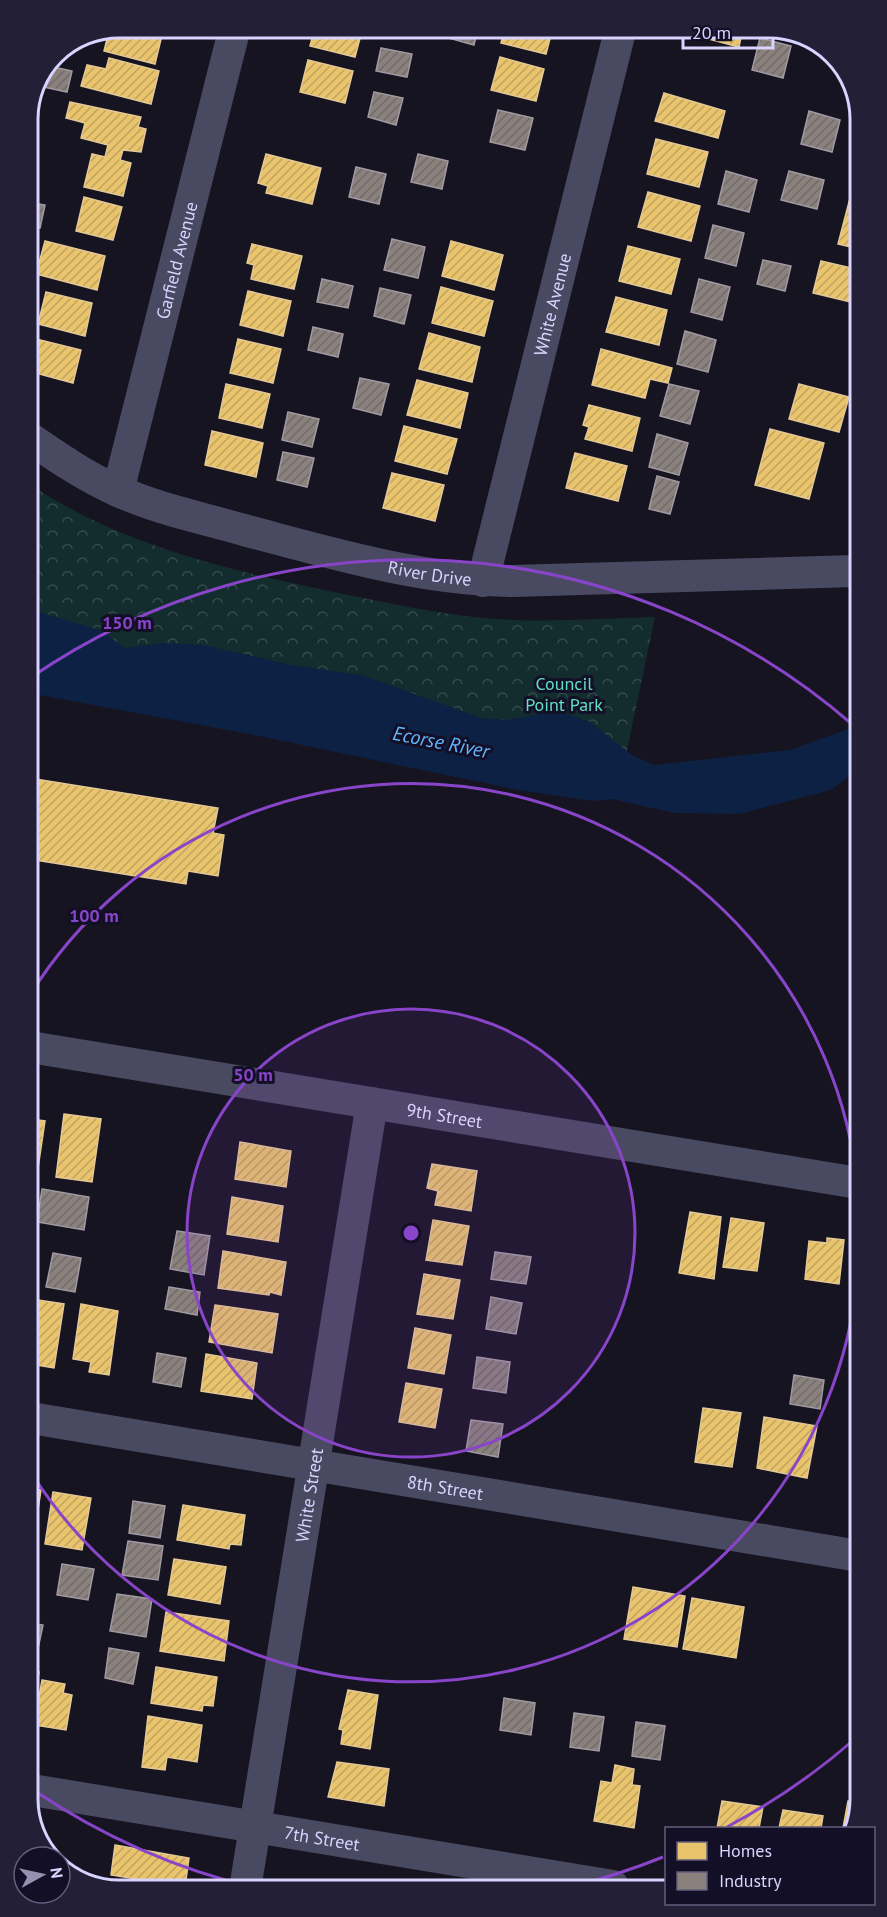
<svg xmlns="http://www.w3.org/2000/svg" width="887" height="1917" font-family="'PT Sans',sans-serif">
<defs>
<pattern id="forest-crowns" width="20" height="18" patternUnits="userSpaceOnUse" patternTransform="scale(1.5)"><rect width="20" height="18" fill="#132c2d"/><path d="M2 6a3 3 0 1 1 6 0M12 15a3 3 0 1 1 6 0" fill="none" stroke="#354a4c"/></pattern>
<pattern id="homes-hatch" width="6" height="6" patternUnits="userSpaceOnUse" patternTransform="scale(1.5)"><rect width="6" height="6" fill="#e9c46a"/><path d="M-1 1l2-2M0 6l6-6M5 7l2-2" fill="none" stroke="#bfa362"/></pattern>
<pattern id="industry-hatch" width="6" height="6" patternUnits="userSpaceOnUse" patternTransform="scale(1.5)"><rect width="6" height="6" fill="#8a817c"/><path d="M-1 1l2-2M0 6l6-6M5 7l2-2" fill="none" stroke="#706a6b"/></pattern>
</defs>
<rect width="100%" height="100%" fill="#161421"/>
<path fill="url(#forest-crowns)" d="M 28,483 C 122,547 238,572 348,595 C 403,606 458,618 514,620 C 560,622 608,618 655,617 L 621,779 L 29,659 Z"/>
<path fill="#0d2144" d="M 29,609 L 102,631 L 125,648 L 163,643 L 203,645 L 291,665 L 362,675 L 481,718 L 507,720 L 559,711 L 590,722 L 632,755 L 654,765 L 790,750 L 848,729 L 857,720 L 857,770 L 831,790 L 739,814 L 675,813 L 612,799 L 592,801 L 518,790 L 254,735 L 29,693 Z"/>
<g fill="url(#homes-hatch)" stroke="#e4c997" stroke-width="1.5">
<path d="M 119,27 L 148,27 L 163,31 L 155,64 L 104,51 L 109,31 Z"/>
<path d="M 315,27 L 363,27 L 355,57 L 310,46 Z"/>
<path d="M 505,27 L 553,27 L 546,54 L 501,43 Z"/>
<path d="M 688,27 L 743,27 L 739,47 L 686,33 Z"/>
<path d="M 500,57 L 544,69 L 536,101 L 491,90 Z"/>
<path d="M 109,58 L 159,71 L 151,104 L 81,86 L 87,65 L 106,69 Z"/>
<path d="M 308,60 L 353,71 L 345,103 L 300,92 Z"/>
<path d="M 664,93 L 725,111 L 718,138 L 655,121 Z"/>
<path d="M 70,102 L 141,117 L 138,127 L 146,129 L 141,152 L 123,150 L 120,160 L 131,163 L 123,196 L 84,187 L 92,154 L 105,157 L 108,145 L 81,138 L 85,123 L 66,118 Z"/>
<path d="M 656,139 L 708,152 L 699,187 L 647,174 Z"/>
<path d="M 266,154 L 321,168 L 312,204 L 266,193 L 268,186 L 258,183 Z"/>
<path d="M 648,192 L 700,206 L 691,241 L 638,227 Z"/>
<path d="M 84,197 L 122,207 L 113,240 L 76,231 Z"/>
<path d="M 850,198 L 855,199 L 855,248 L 838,244 Z"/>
<path d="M 45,241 L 105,256 L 97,290 L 36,274 Z"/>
<path d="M 451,241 L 503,255 L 494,290 L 442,276 Z"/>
<path d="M 252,244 L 302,256 L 294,289 L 251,279 L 254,265 L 247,263 Z"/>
<path d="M 628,246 L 680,259 L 671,294 L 619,281 Z"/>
<path d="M 821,261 L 856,269 L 855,303 L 813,293 Z"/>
<path d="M 441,287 L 493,301 L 484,336 L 432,323 Z"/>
<path d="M 248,291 L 291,301 L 283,336 L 240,325 Z"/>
<path d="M 46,292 L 92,303 L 85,336 L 38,324 Z"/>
<path d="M 616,297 L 667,310 L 659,345 L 606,332 Z"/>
<path d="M 429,333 L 480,347 L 472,382 L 419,369 Z"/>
<path d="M 28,337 L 81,350 L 73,383 L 28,371 Z"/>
<path d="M 238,339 L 281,349 L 273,383 L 230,373 Z"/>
<path d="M 601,349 L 672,368 L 668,383 L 650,379 L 645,398 L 592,385 Z"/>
<path d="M 417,380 L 468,393 L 460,428 L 407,415 Z"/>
<path d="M 226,384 L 270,394 L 262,428 L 219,418 Z"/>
<path d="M 799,384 L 849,397 L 839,432 L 789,419 Z"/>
<path d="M 589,405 L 640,418 L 632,451 L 585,439 L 589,427 L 583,425 Z"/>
<path d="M 404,426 L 457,439 L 447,474 L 395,461 Z"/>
<path d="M 770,429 L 824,443 L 809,499 L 755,485 Z"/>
<path d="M 212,431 L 263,443 L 256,477 L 205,465 Z"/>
<path d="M 575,453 L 627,466 L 618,501 L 566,488 Z"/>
<path d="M 392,473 L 444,485 L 435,521 L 383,508 Z"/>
<path d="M 29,778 L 218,808 L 213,833 L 224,835 L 218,876 L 188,871 L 186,884 L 29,859 Z"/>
<path d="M 64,1114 L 101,1119 L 92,1182 L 56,1177 Z"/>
<path d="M 30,1119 L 45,1121 L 37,1175 L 30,1174 Z"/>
<path d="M 240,1142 L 291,1151 L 286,1187 L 235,1179 Z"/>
<path d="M 432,1164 L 477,1171 L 471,1211 L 435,1205 L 438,1191 L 427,1188 Z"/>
<path d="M 232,1197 L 283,1206 L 278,1242 L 227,1234 Z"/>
<path d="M 690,1212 L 721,1217 L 714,1279 L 679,1273 Z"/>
<path d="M 731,1218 L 764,1223 L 757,1271 L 723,1267 Z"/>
<path d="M 433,1220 L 469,1226 L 462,1265 L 426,1260 Z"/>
<path d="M 827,1238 L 844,1240 L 839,1284 L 805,1279 L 809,1241 L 827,1243 Z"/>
<path d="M 223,1251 L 286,1262 L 281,1295 L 270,1292 L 269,1295 L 218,1288 Z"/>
<path d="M 424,1274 L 460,1280 L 453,1319 L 417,1314 Z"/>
<path d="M 31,1299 L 64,1304 L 54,1368 L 31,1364 Z"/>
<path d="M 81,1304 L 118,1311 L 109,1375 L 89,1372 L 91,1362 L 73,1359 Z"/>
<path d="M 215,1305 L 278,1314 L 272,1353 L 209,1342 Z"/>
<path d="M 415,1328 L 451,1335 L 444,1374 L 408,1368 Z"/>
<path d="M 206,1354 L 257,1363 L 252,1399 L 201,1391 Z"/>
<path d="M 406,1383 L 442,1389 L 435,1428 L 399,1422 Z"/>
<path d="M 703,1408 L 741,1413 L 732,1467 L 695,1462 Z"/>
<path d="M 764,1417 L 817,1426 L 807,1478 L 757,1468 Z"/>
<path d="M 31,1489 L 41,1490 L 33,1543 L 31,1543 Z"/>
<path d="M 53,1492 L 91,1498 L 82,1550 L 45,1544 Z"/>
<path d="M 183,1505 L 245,1515 L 241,1545 L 230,1544 L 229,1549 L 177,1540 Z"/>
<path d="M 174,1559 L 226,1567 L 220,1604 L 168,1595 Z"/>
<path d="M 633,1587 L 685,1596 L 677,1647 L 624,1639 Z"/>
<path d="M 692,1598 L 744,1607 L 736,1658 L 683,1649 Z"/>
<path d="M 166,1612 L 229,1621 L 224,1661 L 160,1651 Z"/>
<path d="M 156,1667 L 217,1677 L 213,1706 L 203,1705 L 202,1711 L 151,1703 Z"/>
<path d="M 32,1670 L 39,1672 L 32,1715 Z"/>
<path d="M 42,1680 L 65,1684 L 63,1693 L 72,1695 L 66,1730 L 34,1725 Z"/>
<path d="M 348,1690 L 378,1695 L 370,1749 L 341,1744 L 343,1730 L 339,1729 Z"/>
<path d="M 148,1716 L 202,1725 L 197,1762 L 167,1757 L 165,1770 L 142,1767 Z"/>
<path d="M 337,1762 L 389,1769 L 384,1806 L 328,1797 Z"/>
<path d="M 615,1765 L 634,1769 L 632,1785 L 640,1786 L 634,1828 L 594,1821 L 601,1781 L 612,1783 Z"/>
<path d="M 722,1801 L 763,1807 L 759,1828 L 717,1828 Z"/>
<path d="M 848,1801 L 859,1803 L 851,1828 L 843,1828 Z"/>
<path d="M 783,1810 L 823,1816 L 821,1828 L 779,1828 Z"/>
<path d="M 115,1845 L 189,1858 L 185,1887 L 111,1875 Z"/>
</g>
<g fill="url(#industry-hatch)" stroke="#a29aa3" stroke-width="1.5">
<path d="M 447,27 L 478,27 L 474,45 L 445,37 Z"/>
<path d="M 760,38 L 791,46 L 783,78 L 752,70 Z"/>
<path d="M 381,48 L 412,54 L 407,77 L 376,71 Z"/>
<path d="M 49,66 L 72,71 L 67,92 L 39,86 Z"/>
<path d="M 374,92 L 403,98 L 396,125 L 368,117 Z"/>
<path d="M 498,110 L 533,118 L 525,150 L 490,142 Z"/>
<path d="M 809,111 L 840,120 L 832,152 L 801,144 Z"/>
<path d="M 418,154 L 448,161 L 442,189 L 411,182 Z"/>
<path d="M 356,167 L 386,174 L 379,204 L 349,197 Z"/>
<path d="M 726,171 L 757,180 L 749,212 L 718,204 Z"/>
<path d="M 789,171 L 824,180 L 817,209 L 781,200 Z"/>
<path d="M 27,202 L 45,205 L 40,228 L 27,225 Z"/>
<path d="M 713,225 L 744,233 L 736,266 L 705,258 Z"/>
<path d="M 392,239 L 425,247 L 418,278 L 384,270 Z"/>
<path d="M 763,260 L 791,266 L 785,291 L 757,284 Z"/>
<path d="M 322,279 L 353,286 L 348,308 L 317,302 Z"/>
<path d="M 699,279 L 730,287 L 722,320 L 691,312 Z"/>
<path d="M 380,288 L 411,295 L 404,324 L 374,316 Z"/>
<path d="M 313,327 L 343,334 L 338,357 L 308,350 Z"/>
<path d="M 685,331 L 716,340 L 708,372 L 677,364 Z"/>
<path d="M 360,378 L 389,384 L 381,415 L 353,408 Z"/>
<path d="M 669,384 L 699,391 L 690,424 L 660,416 Z"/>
<path d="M 288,412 L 319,419 L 312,447 L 282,440 Z"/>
<path d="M 657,434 L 688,443 L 679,475 L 649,467 Z"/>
<path d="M 283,452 L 314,458 L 307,487 L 277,480 Z"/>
<path d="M 657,476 L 679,482 L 670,514 L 649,509 Z"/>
<path d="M 42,1189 L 89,1197 L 84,1230 L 37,1222 Z"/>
<path d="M 177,1231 L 210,1236 L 204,1275 L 170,1269 Z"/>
<path d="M 495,1252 L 531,1257 L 526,1284 L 491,1279 Z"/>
<path d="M 53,1253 L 81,1258 L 75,1292 L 46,1287 Z"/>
<path d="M 169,1287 L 200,1292 L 197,1315 L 165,1309 Z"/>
<path d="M 491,1297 L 522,1303 L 516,1334 L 486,1329 Z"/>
<path d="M 157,1353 L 186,1358 L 181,1387 L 153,1382 Z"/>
<path d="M 477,1357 L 510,1362 L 506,1393 L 473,1388 Z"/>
<path d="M 794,1375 L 824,1380 L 820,1409 L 790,1404 Z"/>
<path d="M 471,1420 L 503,1424 L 498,1457 L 466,1451 Z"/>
<path d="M 133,1501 L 165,1506 L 160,1538 L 129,1533 Z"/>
<path d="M 128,1541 L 163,1546 L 158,1580 L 122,1575 Z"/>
<path d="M 62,1564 L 94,1569 L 88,1600 L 57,1595 Z"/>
<path d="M 117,1594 L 152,1599 L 146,1637 L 110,1631 Z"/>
<path d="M 31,1623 L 43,1625 L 36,1658 L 32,1657 Z"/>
<path d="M 109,1648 L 139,1653 L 133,1684 L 105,1678 Z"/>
<path d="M 504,1698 L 535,1703 L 531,1735 L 500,1730 Z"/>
<path d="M 574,1713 L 604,1717 L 599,1751 L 570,1747 Z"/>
<path d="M 636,1722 L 665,1726 L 660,1760 L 632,1756 Z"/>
</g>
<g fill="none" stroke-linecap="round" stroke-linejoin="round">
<g stroke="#4a4962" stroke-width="32">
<path id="s1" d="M 28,437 C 57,457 86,477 118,491 C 158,509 202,518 244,530 C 331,553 421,580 512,581 L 856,571"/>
<path id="s2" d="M 118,491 L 235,27"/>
<path id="s3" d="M 483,581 L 621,27"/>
<path id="s4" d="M 30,1047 L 858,1183"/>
<path id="s5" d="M 31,1418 L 859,1556"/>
<path id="s6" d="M 32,1790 L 613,1886"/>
<path id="s7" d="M 245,1889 L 372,1103"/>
</g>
</g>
<circle cx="411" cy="1233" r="224" fill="#8945c9" fill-opacity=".12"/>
<g fill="none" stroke="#8945c9" stroke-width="3">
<circle cx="411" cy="1233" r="224"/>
<path d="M858 1272A449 449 0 0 1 32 1474M30 995A449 449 0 0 1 858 1190"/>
<path d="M857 1737A673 673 0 0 1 727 1827M663 1857A673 673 0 0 1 574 1886M260 1889A673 673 0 0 1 35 1791M30 678A673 673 0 0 1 853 725"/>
</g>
<g text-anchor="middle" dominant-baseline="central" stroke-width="6" stroke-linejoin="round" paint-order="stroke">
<g font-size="18" fill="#d9d4ff" stroke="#130f26">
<text stroke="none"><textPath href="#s2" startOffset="238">Garfield Avenue</textPath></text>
<text stroke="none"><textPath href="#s3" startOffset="285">White Avenue</textPath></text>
<text stroke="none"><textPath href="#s1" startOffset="428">River Drive</textPath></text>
<text stroke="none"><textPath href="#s4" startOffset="420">9th Street</textPath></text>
<text stroke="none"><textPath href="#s5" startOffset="420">8th Street</textPath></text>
<text stroke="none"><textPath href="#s7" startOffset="399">White Street</textPath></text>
<text stroke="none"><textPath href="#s6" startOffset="294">7th Street</textPath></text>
</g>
<g font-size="18" fill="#5fe0c0" stroke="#130f26">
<text x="564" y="683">Council<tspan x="564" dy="21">Point Park</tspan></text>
</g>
<g font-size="20" font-style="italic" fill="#62b6ff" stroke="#130f26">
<text transform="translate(441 742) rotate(11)">Ecorse River</text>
</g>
</g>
<path d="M0 0H887V1917H0ZM119 38H769A81 81 0 0 1 850 119V1799A81 81 0 0 1 769 1880H119A81 81 0 0 1 38 1799V119A81 81 0 0 1 119 38Z" fill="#231f37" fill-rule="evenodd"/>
<path fill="none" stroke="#d9d4ff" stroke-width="3" d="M119 38H769A81 81 0 0 1 850 119V1799A81 81 0 0 1 769 1880H119A81 81 0 0 1 38 1799V119A81 81 0 0 1 119 38Z"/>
<circle cx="411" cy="1233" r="9" fill="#8945c9" stroke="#130f26" stroke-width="3"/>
<g font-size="18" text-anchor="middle" font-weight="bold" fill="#8945c9" stroke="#130f26" stroke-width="6" stroke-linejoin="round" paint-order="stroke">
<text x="127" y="629">150 m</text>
<text x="94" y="922">100 m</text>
<text x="253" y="1081">50 m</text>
</g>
<rect x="665" y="1827" width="210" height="78" fill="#130f26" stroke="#625e7d" stroke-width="1.5"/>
<rect x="677" y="1842" width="30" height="18" fill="#e9c46a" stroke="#625e7d" stroke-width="1.5"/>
<text x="719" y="1857" font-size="18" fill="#d9d4ff">Homes</text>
<rect x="677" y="1872" width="30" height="18" fill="#8a817c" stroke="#625e7d" stroke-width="1.5"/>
<text x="719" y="1887" font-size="18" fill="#d9d4ff">Industry</text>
<g transform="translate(42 1875) rotate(82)"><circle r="28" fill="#130f26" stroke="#625e7d" stroke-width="1.5"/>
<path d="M0-4.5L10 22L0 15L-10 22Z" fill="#9591b1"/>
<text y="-9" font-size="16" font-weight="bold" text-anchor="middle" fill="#d9d4ff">N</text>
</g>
<path d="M683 39v9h90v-9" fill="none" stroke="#d9d4ff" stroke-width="3"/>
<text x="692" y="39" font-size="18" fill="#d9d4ff" stroke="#130f26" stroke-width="4.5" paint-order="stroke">20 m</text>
</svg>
